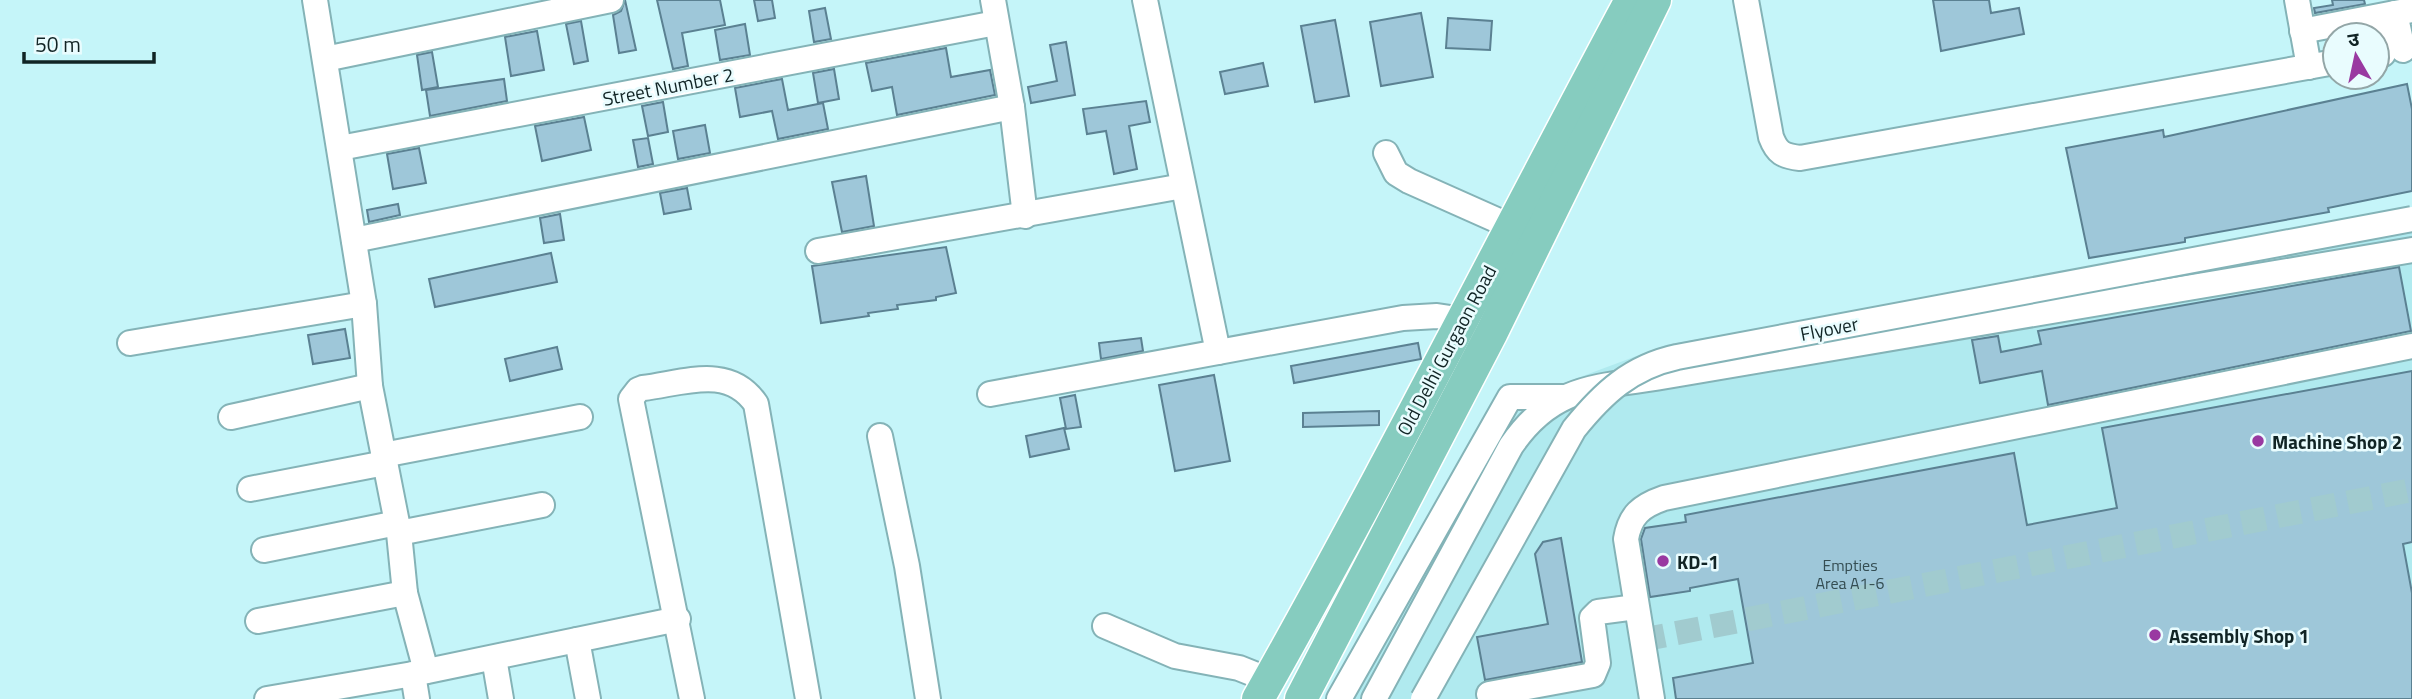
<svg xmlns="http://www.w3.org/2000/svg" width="2412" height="699" font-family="'Titillium Web','Noto Sans Devanagari',sans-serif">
<rect width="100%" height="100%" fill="#c5f5f9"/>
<path fill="#b0eaef" d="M 2412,210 L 2412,699 L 1353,699 L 1516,401 L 1666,345 Z"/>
<g fill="#9ec7d9" stroke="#5b8192" stroke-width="2">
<path d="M 625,0 L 636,50 L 619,53 L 613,15 L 621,11 Z"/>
<path d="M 657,0 L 720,0 L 725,25 L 682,33 L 688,66 L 673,69 Z"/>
<path d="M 754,0 L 772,0 L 775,18 L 758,21 Z"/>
<path d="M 1933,0 L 1989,0 L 1991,13 L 2019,8 L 2024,34 L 1941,51 Z"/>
<path d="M 2332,0 L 2364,0 L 2365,4 L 2315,13 L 2314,8 L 2333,5 Z"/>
<path d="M 825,8 L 831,39 L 814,42 L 809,11 Z"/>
<path d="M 1421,13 L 1433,77 L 1381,86 L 1370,22 Z"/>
<path d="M 1448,18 L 1492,21 L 1490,50 L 1446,48 Z"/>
<path d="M 1335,20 L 1349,96 L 1315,102 L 1301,26 Z"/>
<path d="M 581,21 L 588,61 L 574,64 L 566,24 Z"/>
<path d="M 745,24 L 750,55 L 720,60 L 715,30 Z"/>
<path d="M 537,31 L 544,70 L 511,76 L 505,37 Z"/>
<path d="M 1066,42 L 1075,95 L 1031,103 L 1028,87 L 1057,81 L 1050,45 Z"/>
<path d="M 946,48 L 951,77 L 990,70 L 995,95 L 897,115 L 892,87 L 872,91 L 866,63 Z"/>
<path d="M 432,52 L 438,87 L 422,90 L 417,55 Z"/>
<path d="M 1263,63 L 1268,86 L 1225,94 L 1220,72 Z"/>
<path d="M 834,69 L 839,99 L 818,103 L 813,73 Z"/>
<path d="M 504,79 L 507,101 L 430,116 L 426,90 Z"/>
<path d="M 782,79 L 788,110 L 823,103 L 828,129 L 778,139 L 772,111 L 740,117 L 735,88 Z"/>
<path d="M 2407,84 L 2412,109 L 2412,191 L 2328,208 L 2329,212 L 2185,238 L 2185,242 L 2089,258 L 2066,148 L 2163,130 L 2164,137 Z"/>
<path d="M 1146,101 L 1150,122 L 1129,126 L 1137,169 L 1114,174 L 1106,131 L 1087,134 L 1083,109 Z"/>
<path d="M 663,102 L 668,132 L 648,136 L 642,106 Z"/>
<path d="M 584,117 L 591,150 L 542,161 L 535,126 Z"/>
<path d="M 705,125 L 710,153 L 678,159 L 673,131 Z"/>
<path d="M 648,138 L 653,164 L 638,167 L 633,140 Z"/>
<path d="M 419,148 L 426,183 L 393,189 L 387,154 Z"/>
<path d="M 866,176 L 874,226 L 842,232 L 832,182 Z"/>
<path d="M 687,188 L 691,209 L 664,214 L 660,193 Z"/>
<path d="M 398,204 L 400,215 L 369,222 L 367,210 Z"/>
<path d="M 560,214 L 564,240 L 544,243 L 540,218 Z"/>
<path d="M 946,247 L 956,293 L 936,297 L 936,300 L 897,305 L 898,309 L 868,313 L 869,316 L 821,323 L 812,266 Z"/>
<path d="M 551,253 L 557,282 L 435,307 L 429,279 Z"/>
<path d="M 2399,267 L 2411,331 L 2048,405 L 2042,371 L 1980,383 L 1972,340 L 1998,336 L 2001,352 L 2041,344 L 2038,331 Z"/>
<path d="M 345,329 L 350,358 L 313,364 L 308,335 Z"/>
<path d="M 1141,338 L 1143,351 L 1101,359 L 1099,343 Z"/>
<path d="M 1418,343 L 1421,359 L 1294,383 L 1291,366 Z"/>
<path d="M 557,347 L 562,369 L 510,381 L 505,359 Z"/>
<path d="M 2412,371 L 2412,542 L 2403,544 L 2412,593 L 2412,699 L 1676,699 L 1673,678 L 1753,663 L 1738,579 L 1690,588 L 1690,591 L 1650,597 L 1641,539 L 1645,528 L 1686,522 L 1685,515 L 2014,453 L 2027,525 L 2117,508 L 2102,428 Z"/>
<path d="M 1214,375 L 1230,461 L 1175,471 L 1159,385 Z"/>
<path d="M 1075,395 L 1081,427 L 1066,429 L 1060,398 Z"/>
<path d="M 1379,411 L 1379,425 L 1303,427 L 1303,413 Z"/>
<path d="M 1064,428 L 1069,449 L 1030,457 L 1026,436 Z"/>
<path d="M 1561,538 L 1582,662 L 1485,680 L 1477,637 L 1548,624 L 1535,554 L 1543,542 Z"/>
</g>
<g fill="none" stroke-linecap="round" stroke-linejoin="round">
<path stroke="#a1cbcf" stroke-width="24" stroke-dasharray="24 12" stroke-linecap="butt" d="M 1641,640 L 2412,490"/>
<defs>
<g id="minor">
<path d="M 315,0 L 364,304 L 370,386 L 399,533 L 405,593 L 426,671"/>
<path d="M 993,0 L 1012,107 L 1025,216"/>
<path d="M 1145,0 L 1218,352"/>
<path d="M 1746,0 L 1771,137 C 1777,153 1783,156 1800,158 L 2335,62"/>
<path d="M 2297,0 L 2309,67"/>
<path d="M 2377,17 L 2383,54"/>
<path d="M 2302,31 L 2395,13"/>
<path d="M 2403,50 L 2395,13 L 2412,10"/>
<path d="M 325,59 L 611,0"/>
<path d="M 340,148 L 996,23"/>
<path d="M 1386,153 L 1396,173 L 1409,181 L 1510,226"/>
<path d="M 354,240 L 1012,107"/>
<path d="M 818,251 L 1183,186"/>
<path d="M 130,343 L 364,304"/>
<path d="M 990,394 L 1403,318 L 1437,316 L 1464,320"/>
<path d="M 231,417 L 370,386"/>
<path d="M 880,436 L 907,566 L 928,699"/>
<path d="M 383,455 L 580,417"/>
<path d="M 250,489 L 385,463"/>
<path d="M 399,533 L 542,505"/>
<path d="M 264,550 L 397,523"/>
<path d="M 258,621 L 405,593"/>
<path d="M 1105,626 L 1175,656 L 1239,668 L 1269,680"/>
<path d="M 577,640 L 588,699"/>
<path d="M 494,658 L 501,699"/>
<path d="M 413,674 L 417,699"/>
<path d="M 1489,694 L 1593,675 L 1598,663 L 1592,618 L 1598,612 L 1636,607"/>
<path d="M 267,699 L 413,674 L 678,619"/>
<path d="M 692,699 L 631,399 L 638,390 L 643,388 C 684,383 729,364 756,404 L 808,699"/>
<path d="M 1339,699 L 1510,397 L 1562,397"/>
<path d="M 1374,699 L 1511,446 C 1555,381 1603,388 1673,375 L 2412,250"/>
<path d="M 1652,699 L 1626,539 C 1630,515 1641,506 1664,498 L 2412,346"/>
</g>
<g id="major">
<path d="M 1258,699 C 1388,469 1506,233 1631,0"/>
<path d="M 1301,699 L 1492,332 L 1655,0"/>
</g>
</defs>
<use href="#minor" stroke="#84b3b7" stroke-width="28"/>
<use href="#major" stroke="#fff" stroke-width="35"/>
<use href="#minor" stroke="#fff" stroke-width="24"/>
<use href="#major" stroke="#86ccbf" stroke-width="32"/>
<defs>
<path id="minor-bridge" d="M 1423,699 L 1574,429 C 1603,393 1631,367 1677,357 L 2412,219"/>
</defs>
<use href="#minor-bridge" stroke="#84b3b7" stroke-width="28" stroke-linecap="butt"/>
<use href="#minor-bridge" stroke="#fff" stroke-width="24"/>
</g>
<g fill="#9939a1" stroke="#e9fcfe" stroke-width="2.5">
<circle cx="2258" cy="441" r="7"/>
<circle cx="1663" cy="561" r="7"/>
<circle cx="2155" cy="635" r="7"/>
</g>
<g text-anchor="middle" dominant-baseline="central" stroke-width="5" stroke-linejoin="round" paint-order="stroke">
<g font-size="16" fill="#344d52">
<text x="1850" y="565">Empties<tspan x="1850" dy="18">Area A1-6</tspan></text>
</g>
<g font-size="19" fill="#112425" stroke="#e9fcfe">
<text transform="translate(668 86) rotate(-11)">Street Number 2</text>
<text transform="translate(1829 328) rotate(-11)">Flyover</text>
<text transform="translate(1446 350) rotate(-62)">Old Delhi Gurgaon Road</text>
</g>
<g font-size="19" font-weight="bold" fill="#112425" stroke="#e9fcfe" text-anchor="start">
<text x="2272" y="441">Machine Shop 2</text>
<text x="1677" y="561">KD-1</text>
<text x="2169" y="635">Assembly Shop 1</text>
</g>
</g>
<g transform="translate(2356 56) rotate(351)"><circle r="33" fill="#e9fcfe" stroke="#93a6a7" stroke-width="2"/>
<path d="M0-5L12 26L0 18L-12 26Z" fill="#9939a1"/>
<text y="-10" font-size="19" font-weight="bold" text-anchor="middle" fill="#112425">उ</text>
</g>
<path d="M24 52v10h130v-10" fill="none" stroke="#112425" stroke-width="3.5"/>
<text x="35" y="52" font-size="21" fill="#112425" stroke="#e9fcfe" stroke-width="5" paint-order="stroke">50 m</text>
</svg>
